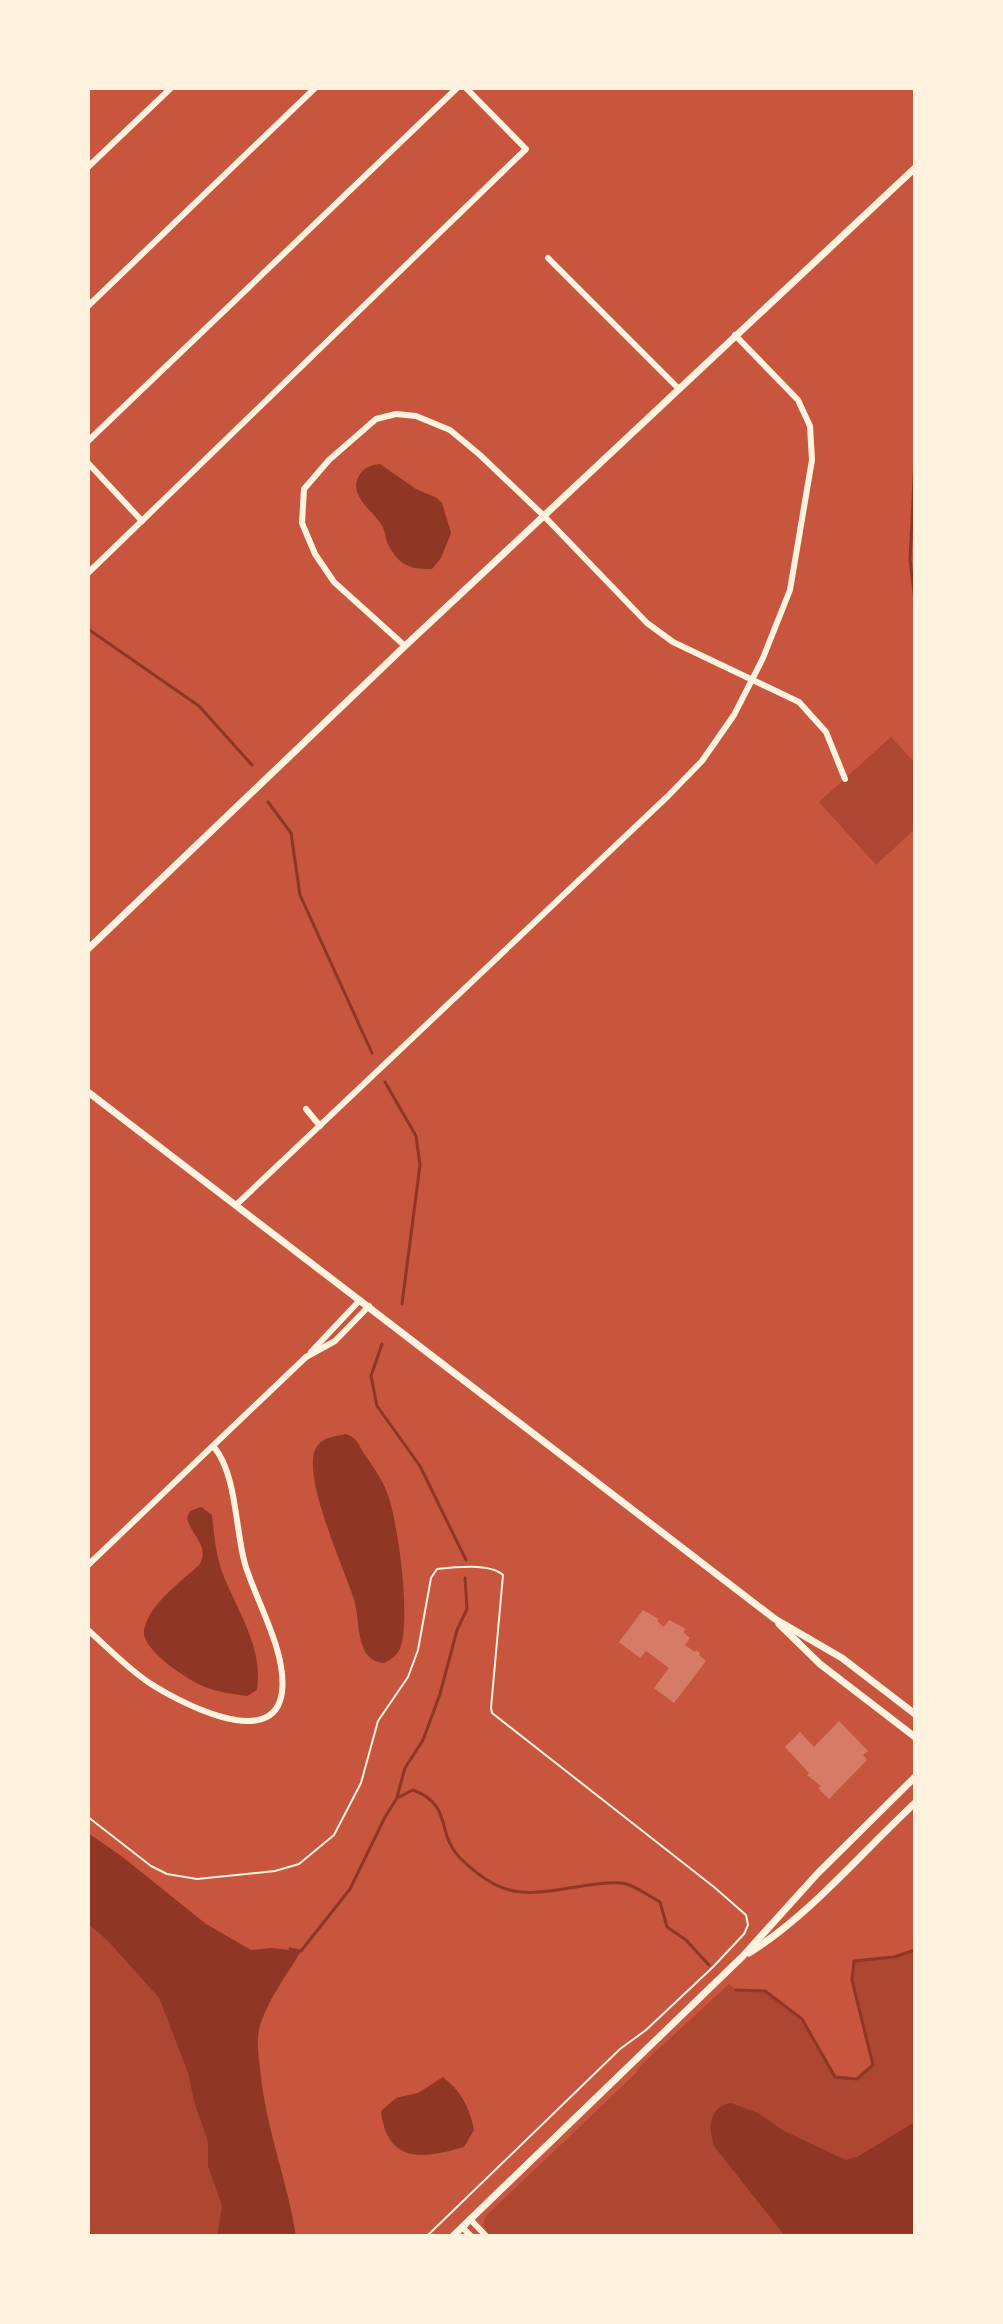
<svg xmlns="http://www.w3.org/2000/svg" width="1003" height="2324" font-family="'DejaVu Sans',sans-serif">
<rect width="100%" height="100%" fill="#c8553d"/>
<g fill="#ae4732">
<path d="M 891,737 L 915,763 L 915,829 L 876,865 L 819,802 Z"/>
<path d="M 88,1924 L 107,1940 L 159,1998 L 188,2073 L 194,2102 L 208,2142 L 208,2167 L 222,2206 L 217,2236 L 88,2236 Z"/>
<path d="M 915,1950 L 915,2236 L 490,2236 L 483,2225 L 484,2220 L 487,2215 L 635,2074 L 641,2065 L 729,1984 L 736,1990 L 765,1991 L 802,2019 L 835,2076 L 857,2079 L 873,2065 L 852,1980 L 854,1961 L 894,1957 Z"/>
</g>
<g fill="#8f3625">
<path d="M 380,464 L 416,489 L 437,498 L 442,503 L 451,533 L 441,558 L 432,569 C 413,570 400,566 390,548 C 385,541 386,531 381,524 C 372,510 348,495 359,476 C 364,467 371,465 380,464 Z"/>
<path d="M 346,1434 C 358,1438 358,1445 365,1455 C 375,1469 384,1482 389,1498 C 399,1531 410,1614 401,1646 C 398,1655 392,1659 384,1663 C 356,1661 360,1625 355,1603 C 347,1573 297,1470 318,1445 C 324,1437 337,1436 346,1434 Z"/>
<path d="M 201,1507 L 212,1515 C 214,1535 216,1557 224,1577 C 239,1614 263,1647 257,1690 L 247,1696 C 233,1694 218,1692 205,1687 C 189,1681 140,1649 144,1630 C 149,1604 181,1582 200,1564 C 209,1544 192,1537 187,1518 L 190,1511 Z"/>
<path d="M 88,1833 L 120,1855 L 206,1924 L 251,1950 L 270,1948 L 301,1951 C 288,1974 259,2011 258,2038 C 257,2048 259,2059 260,2068 C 265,2126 287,2179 296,2236 L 217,2236 L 222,2206 L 208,2167 L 208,2142 L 194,2102 L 188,2073 L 159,1998 L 107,1940 L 88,1924 Z"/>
<path d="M 443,2077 C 461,2091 470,2108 474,2130 L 464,2147 C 423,2159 387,2164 381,2111 L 396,2098 L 418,2093 Z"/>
<path d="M 731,2103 L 758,2113 L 784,2131 L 846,2160 L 857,2157 L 915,2122 L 915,2236 L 785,2236 L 714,2146 C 708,2127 709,2107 731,2103 Z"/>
</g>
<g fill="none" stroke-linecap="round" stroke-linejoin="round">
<g stroke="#8f3625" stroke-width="3">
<path d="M 915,459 L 910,560 L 915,600"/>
<path d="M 88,629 L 199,706 L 252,765"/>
<path d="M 268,802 L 291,833 L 300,895 L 372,1053"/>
<path d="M 385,1082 L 416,1136 L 420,1165 L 402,1304"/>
<path d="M 382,1344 L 371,1376 L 377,1406 L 420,1466 L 466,1560"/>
<path d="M 397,1797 L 405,1768 L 423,1740 L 440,1694 L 457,1630 L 467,1609 L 465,1578"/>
<path d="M 290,1949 L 301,1951 L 350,1889 L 385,1817 L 397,1798 L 413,1790 C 453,1805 436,1832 459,1857 C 468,1866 483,1878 494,1884 C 532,1905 580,1880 621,1883 C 634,1884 648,1896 660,1902 L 667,1927 L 686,1940 L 709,1965"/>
<path d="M 736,1990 L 765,1991 L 802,2019 L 835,2077 L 857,2079 L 873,2065 L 852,1980 L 854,1961 L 894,1957 L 915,1950"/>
</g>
</g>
<g fill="#d67c66">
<path d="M 643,1610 L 659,1619 L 657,1621 L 664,1627 L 669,1620 L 686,1629 L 683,1632 L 690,1638 L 685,1645 L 695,1652 L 696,1650 L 700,1653 L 699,1655 L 706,1661 L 674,1703 L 654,1688 L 669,1668 L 646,1651 L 640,1658 L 619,1642 Z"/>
<path d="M 839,1721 L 868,1751 L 863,1755 L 867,1760 L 829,1799 L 818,1788 L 821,1786 L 807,1775 L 809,1773 L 785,1747 L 800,1732 L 814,1747 Z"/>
</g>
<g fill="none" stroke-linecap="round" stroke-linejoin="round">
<path stroke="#fff3e0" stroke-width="2" d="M 88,1817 L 151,1866 L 167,1874 L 197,1879 L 275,1871 L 299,1864 L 334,1835 L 361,1783 L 378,1721 L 408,1677 L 418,1650 L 431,1578 L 437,1569 C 455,1567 490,1563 503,1575 L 491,1708 L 492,1713 L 714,1887 L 746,1915 L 748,1925 L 744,1934 L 713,1967 L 646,2030 L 620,2049 L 427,2236"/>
<g stroke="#fff3e0" stroke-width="6">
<path d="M 88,167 L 171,88"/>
<path d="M 548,258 L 678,388"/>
<path d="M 88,306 L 315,88"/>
<path d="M 88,441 L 457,88"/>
<path d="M 88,463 L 142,521"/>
<path d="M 88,573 L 526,149 L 466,88"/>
<path d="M 405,646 L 334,582 L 315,554 L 302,523 L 304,489 L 329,460 L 376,419 L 396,414 L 416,416 L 450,430 L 480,455 L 544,516 L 647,623 L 673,642 L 799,702 L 826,732 L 845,779"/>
<path d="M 306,1109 L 320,1126"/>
<path d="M 236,1205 L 668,796 L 702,761 L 734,715 L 763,658 L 790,590 L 812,460 L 810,426 L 798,400 L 735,335"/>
<path d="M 311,1352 L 360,1300"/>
<path d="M 88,1565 L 306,1357 L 335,1341 L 369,1306"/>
<path d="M 88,1630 C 107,1647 126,1667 148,1682 C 175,1700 274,1754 282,1692 C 287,1652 256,1601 245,1564 C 235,1529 237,1475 214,1447"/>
<path d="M 470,2219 L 486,2236"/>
<path d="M 462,2227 L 471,2236"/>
</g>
<g stroke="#fff3e0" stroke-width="7">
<path d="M 88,949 L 405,646 L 915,168"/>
<path d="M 88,1092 L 775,1619 L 842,1658 L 915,1714"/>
<path d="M 779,1624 L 820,1664 L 915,1737"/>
<path d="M 749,1953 C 811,1914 861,1853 915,1803"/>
<path d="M 453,2236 L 743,1956 L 818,1873 L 915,1777"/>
</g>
</g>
<rect width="1003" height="2324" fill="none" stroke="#fff3e0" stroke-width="180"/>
</svg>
